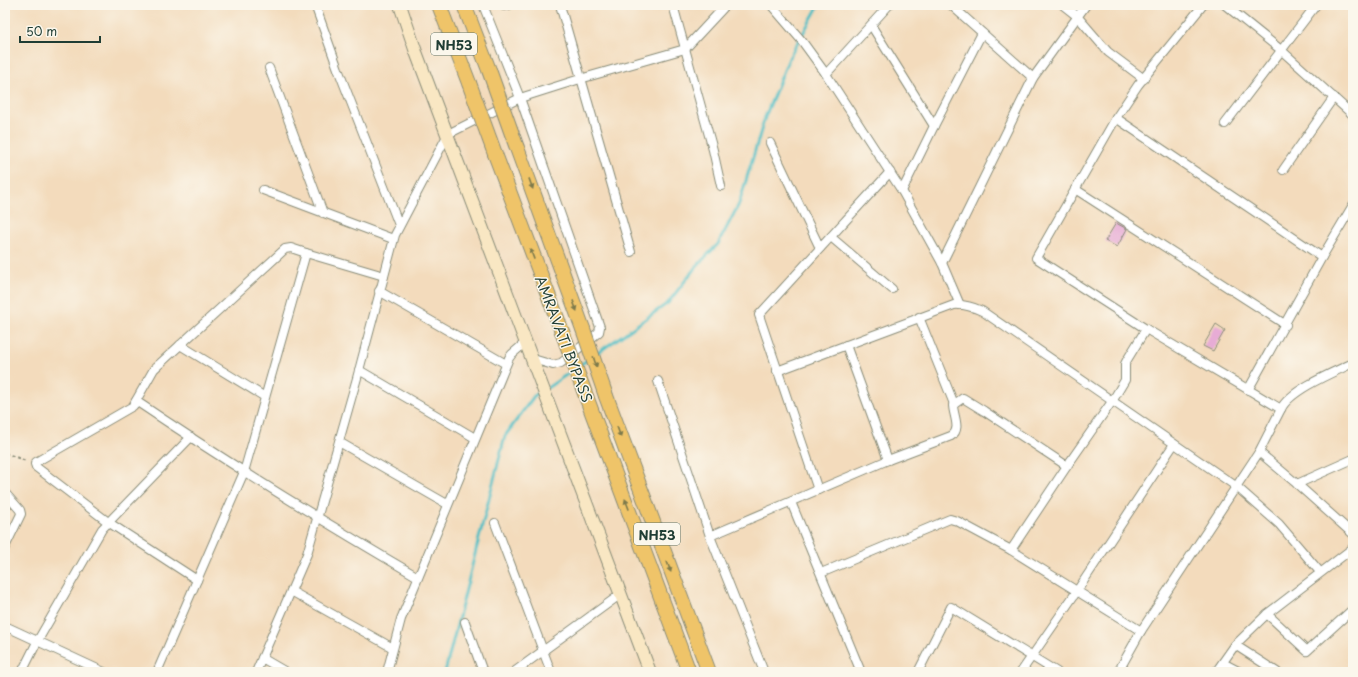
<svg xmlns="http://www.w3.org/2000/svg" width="1358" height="677" font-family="'Playpen Sans',sans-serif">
<rect width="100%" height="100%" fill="#fbf7ec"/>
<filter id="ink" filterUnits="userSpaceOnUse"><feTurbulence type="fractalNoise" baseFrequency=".025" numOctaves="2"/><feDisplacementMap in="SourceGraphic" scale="8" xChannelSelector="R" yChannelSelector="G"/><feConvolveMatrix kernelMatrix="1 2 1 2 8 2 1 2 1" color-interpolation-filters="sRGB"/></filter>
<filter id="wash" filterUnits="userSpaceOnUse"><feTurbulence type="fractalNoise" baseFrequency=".012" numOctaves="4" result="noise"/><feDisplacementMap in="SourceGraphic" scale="16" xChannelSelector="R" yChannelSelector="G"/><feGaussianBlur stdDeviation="0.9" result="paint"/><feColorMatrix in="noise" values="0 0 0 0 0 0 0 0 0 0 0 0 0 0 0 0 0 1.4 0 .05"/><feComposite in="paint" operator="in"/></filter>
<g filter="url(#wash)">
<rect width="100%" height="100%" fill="#f3dbbc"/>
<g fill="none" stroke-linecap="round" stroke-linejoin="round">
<g stroke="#50bec4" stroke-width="3">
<path d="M 596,354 L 668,303 L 695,268 L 718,244 L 739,204 L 765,117 L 789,58 L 819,5"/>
<path d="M 580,365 L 590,358"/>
<path d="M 547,388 L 572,371"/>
<path d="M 445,672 L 505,436 L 534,396 L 540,392"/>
</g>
</g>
<g id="blocks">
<g fill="#e7acd5">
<path d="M 1116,223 L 1127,229 L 1117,247 L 1105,241 Z"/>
<path d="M 1216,324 L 1225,330 L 1213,351 L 1203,346 Z"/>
</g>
</g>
</g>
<g filter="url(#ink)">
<use href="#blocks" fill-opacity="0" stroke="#898c78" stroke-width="1"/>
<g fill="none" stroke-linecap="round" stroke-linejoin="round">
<defs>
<g id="minor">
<path d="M 315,5 L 338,69 L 399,225"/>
<path d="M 483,5 L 520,98 L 600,327 L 599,332 L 561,363 L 553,365 L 533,359"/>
<path d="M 560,5 L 631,252"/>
<path d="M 673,5 L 713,150 L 721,186"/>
<path d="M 771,5 L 802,41 L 826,74 L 902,191 L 942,263 L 960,305"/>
<path d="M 951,5 L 1033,78"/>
<path d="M 1063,5 L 1077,16 L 1108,52 L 1144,79"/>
<path d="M 1203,5 L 1138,85 L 1116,118 L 1036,258 L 1146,329 L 1281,409 C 1290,390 1334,372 1353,363"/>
<path d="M 1225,5 L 1281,50 L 1353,115"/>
<path d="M 504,6 L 509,5"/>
<path d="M 871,25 L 934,126"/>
<path d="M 269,68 L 323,213"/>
<path d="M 826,74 L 889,5"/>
<path d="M 1116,118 L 1322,257"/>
<path d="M 1225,124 L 1316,5"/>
<path d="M 770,143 L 820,248"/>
<path d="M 1283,170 L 1334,97"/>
<path d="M 1075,189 L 1286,325"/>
<path d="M 263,190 L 393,239"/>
<path d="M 902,191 L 934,126 L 982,33"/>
<path d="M 831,237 L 892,289"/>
<path d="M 942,263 L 1033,78 L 1086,5"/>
<path d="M 379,291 L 506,364"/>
<path d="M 919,317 L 954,404"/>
<path d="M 180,345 L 265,397"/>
<path d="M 846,345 L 888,460"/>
<path d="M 359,370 L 475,438"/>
<path d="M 777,371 L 954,305 C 964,304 973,307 982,311 L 1237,487 L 1279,524 L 1320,572"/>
<path d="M 658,381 L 710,536 L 764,672"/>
<path d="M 1248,390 L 1322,257 L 1353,205"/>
<path d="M 136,401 C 228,463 322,521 418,577"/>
<path d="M 339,442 L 447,504"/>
<path d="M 1259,452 L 1297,484 L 1353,534"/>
<path d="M 1297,484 L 1353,459"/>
<path d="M 818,490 L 759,315 L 890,172"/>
<path d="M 5,493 L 20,510 L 21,514 L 5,547"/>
<path d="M 791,502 L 861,672"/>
<path d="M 495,523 L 551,672"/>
<path d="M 710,536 L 888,460 L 951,436 C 962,430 953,415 953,405 L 963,398 L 984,411 L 1067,466"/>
<path d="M 821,573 L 950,519 L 957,521 L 1011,550"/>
<path d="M 197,580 L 108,522 L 36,467 L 35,464 L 36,462 L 133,406 L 154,369 L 285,249 L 291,248 L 306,253"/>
<path d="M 291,591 L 393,648"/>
<path d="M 1267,614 L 1307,651 L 1353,609"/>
<path d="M 465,622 L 483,672"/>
<path d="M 5,626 L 104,672"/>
<path d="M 1141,631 L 1011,550 L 1067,466 L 1113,400 L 1125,380 L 1125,364 L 1127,360 L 1146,329"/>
<path d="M 1235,645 L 1277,672"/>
<path d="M 262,658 L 286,672"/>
<path d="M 1223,663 L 1240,672"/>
<path d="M 22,672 L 37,642 L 102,529 L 191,437"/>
<path d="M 157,672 L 244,472 L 306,253 L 384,276"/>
<path d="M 256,672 L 307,554 L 357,378 L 395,235 L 448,134 L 520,98 L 580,79 L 685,49 L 726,5"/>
<path d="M 387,672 L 401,619 L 509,358 L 512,354 L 526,342"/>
<path d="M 514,672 L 621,594"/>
<path d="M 918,672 L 951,607 L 1057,672"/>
<path d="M 1021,672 L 1077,591 L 1174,444"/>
<path d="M 1118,672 L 1141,631 L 1259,452 L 1281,409"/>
<path d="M 1216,672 L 1235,645 L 1267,614 L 1353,548"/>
</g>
<path id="secondary" d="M 400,5 L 416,52 L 650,672"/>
<g id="trunk">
<path d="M 439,5 L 469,83"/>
<path d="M 464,5 L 489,70"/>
<path d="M 517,148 L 583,329"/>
<path d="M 495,154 L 566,342"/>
<path d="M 606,396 L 709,672"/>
<path d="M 587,399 L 689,672"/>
</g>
</defs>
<use href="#minor" stroke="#898c78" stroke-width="10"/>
<use href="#secondary" stroke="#898c78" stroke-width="14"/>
<use href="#trunk" stroke="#898c78" stroke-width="16"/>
<path stroke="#898c78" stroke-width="2" stroke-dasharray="3 3" stroke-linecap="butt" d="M 5,453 L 26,461"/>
<use href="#minor" stroke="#fff" stroke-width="8"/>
<use href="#secondary" stroke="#f9e7c3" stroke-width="12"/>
<use href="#trunk" stroke="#efc469" stroke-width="14"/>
<defs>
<g id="trunk-bridge">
<path d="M 489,70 L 517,148"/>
<path d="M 469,83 L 495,154"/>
<path d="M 583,329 L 606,396"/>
<path d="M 566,342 L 587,399"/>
</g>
</defs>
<use href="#trunk-bridge" stroke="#898c78" stroke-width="16" stroke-linecap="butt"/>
<use href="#trunk-bridge" stroke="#efc469" stroke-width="14"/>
</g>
<defs><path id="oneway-solid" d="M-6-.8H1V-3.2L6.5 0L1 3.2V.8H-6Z"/></defs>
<g fill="#7d7a4c">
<use href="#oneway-solid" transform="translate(531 184) rotate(70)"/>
<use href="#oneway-solid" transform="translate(532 254) rotate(-111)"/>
<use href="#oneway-solid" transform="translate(575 306) rotate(70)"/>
<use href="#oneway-solid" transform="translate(595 362) rotate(72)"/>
<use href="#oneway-solid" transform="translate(619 432) rotate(70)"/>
<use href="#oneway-solid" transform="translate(627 504) rotate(-111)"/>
<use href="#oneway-solid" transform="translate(669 567) rotate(70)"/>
</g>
</g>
<g text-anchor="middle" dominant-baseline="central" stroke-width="3" stroke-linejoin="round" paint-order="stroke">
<g fill="#fbf7ec" stroke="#61756b" stroke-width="1">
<rect x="431" y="33" width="46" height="22" rx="3"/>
<rect x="634" y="523" width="46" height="22" rx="3"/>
</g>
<g font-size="13" font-weight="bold" fill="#1f3d34">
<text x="454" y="44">NH53</text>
<text x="657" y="534">NH53</text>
</g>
<g font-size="14" fill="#1f3d34" stroke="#fbf7ec">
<text transform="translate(564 339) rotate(69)">AMRAVATI BYPASS</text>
</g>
</g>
<rect width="1358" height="677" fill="none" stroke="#fbf7ec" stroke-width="20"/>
<path d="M20 36v6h80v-6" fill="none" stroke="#1f3d34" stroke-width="2"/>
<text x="26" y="36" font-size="12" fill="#1f3d34" stroke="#fbf7ec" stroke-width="3" paint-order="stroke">50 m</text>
</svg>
